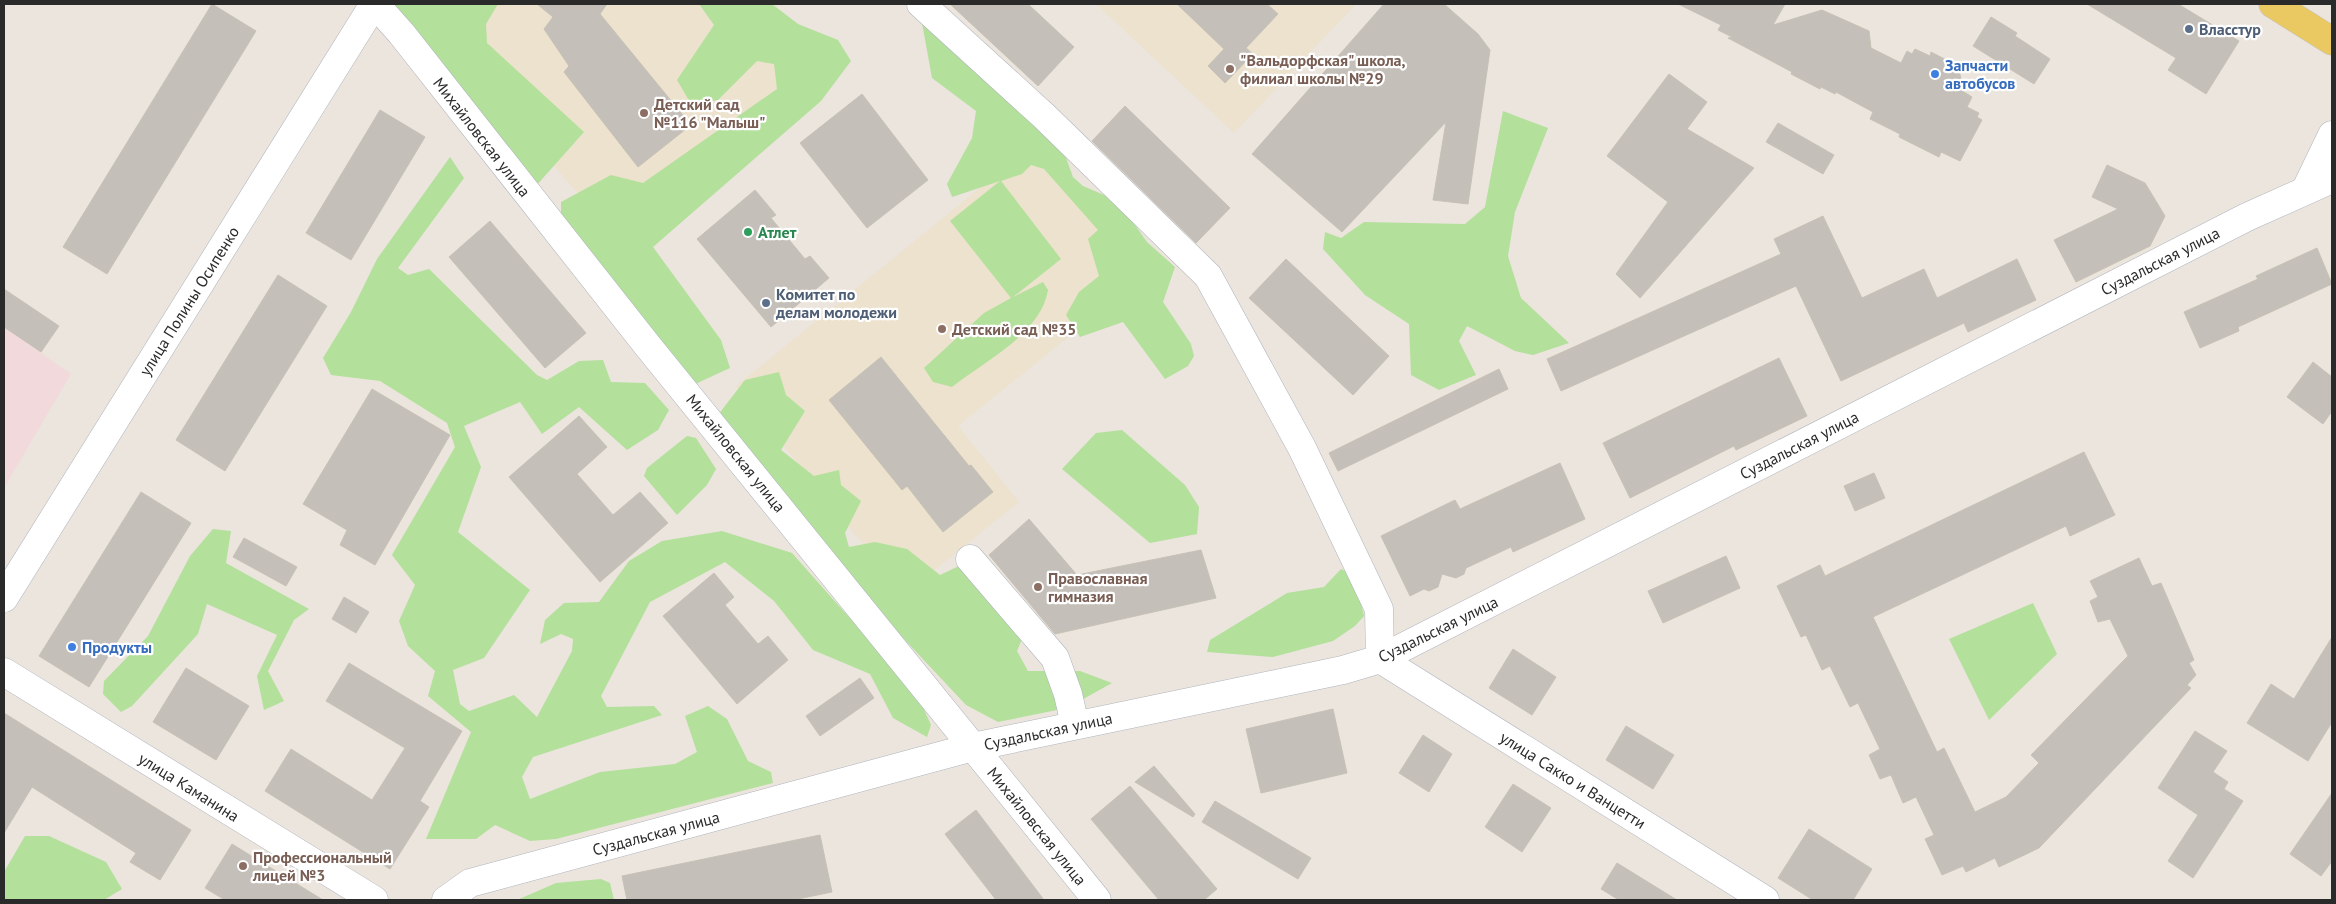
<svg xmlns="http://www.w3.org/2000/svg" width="2336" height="904" font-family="'PT Sans',sans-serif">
<rect width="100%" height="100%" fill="#ebe5dd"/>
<g fill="#ece2cd">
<path d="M 429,4 L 719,4 L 831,68 L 623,245 L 491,94 Z"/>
<path d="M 1096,4 L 1356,4 L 1234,133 Z"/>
<path d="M 1034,144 L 1155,267 L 958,426 L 1019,502 L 907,592 L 856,536 L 736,386 Z"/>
</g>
<path fill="#f2dadc" d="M 4,327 L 71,374 L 4,488 Z"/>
<g fill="#b3e09b">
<path d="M 395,4 L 498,4 L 486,24 L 487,43 L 584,132 L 535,187 L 393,8 Z"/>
<path d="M 699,4 L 772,4 L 798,24 L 838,40 L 851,61 L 821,101 L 653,247 L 721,340 L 730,368 L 693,385 L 561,219 L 561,202 L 611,175 L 643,183 L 777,89 L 774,64 L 757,61 L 718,100 L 691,104 L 677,80 L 714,25 Z"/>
<path d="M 929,18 L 1065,155 L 1073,177 L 1083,186 L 1118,201 L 1147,242 L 1175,267 L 1163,302 L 1191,344 L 1194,356 L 1188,366 L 1165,379 L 1123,322 L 1080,337 L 1066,315 L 1079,292 L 1099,276 L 1088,239 L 1098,230 L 1044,169 L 1031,165 L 1022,174 L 1001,181 L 1061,259 L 1013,297 L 1043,282 L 1048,290 C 1041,334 984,361 952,387 L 933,382 L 924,368 L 984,313 L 1011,298 L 950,221 L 1000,181 L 952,197 L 947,184 L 972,138 L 976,111 L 932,78 L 922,23 Z"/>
<path d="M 1503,111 L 1548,128 L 1515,212 L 1508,256 L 1521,298 L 1569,343 L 1533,355 L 1515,351 L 1467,326 L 1459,341 L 1476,375 L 1439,390 L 1411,375 L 1409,324 L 1365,295 L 1323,249 L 1325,232 L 1341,238 L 1364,222 L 1465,224 L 1485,207 Z"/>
<path d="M 450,157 L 464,178 L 398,268 L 408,275 L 429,269 L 537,375 L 547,380 L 579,361 L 603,360 L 611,382 L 645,383 L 669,410 L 658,430 L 627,450 L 579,407 L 542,434 L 520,402 L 464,426 L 481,467 L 458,532 L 530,590 L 484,658 L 453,670 L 460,704 L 469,711 L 514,695 L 537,717 L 572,651 L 573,639 L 561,634 L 540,644 L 545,620 L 564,603 L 599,602 L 629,561 L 662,541 L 722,531 L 792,553 L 917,694 L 931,725 L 927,737 L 893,718 L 870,674 L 813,650 L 774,601 L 725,562 L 650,602 L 601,696 L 607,707 L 654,706 L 662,715 L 533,757 L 522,777 L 530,799 L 600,772 L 675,764 L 697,752 L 685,716 L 708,706 L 727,719 L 748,761 L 771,772 L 773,783 L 556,839 L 530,841 L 495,825 L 476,839 L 426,839 L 471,732 L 428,696 L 435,671 L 408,646 L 399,621 L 415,585 L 392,555 L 455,447 L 447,423 L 380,381 L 331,375 L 323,358 L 351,312 L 377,259 Z"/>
<path d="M 779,372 L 786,395 L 805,411 L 781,450 L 814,476 L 839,470 L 841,485 L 861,501 L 845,533 L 849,547 L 875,542 L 907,549 L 940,575 L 978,557 L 1027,627 L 1017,651 L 1028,671 L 1080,671 L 1112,683 L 1067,708 L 998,722 L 966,705 L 904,639 L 718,415 L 745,380 Z"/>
<path d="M 1122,430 L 1185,485 L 1199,507 L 1197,534 L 1150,543 L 1062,469 L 1096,433 Z"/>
<path d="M 687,436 L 696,438 L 716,469 L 707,485 L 677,515 L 644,476 L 647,468 Z"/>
<path d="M 213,529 L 231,531 L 226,563 L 309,609 L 294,620 L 268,671 L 284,701 L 264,710 L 257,676 L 277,635 L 207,604 L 198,634 L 132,706 L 121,712 L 103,694 L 104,681 L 148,636 L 190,556 Z"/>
<path d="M 1341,569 L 1354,575 L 1364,616 L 1355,626 L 1333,641 L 1273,657 L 1207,652 L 1210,640 L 1287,593 L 1324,587 Z"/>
<path d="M 2033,603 L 2057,654 L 1989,720 L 1949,639 Z"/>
<path d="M 25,836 L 49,836 L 106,862 L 122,889 L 104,900 L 4,900 L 4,872 Z"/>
<path d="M 601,879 L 610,883 L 614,900 L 517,900 L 556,883 Z"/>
</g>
<g fill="#c4bfb8" stroke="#c7c1b6">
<path d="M 212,4 L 256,31 L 107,274 L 63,247 Z"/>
<path d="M 537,4 L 607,4 L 600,14 L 691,125 L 638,167 L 564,72 L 569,66 L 544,29 L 553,17 Z"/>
<path d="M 950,4 L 1028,4 L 1074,47 L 1038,86 Z"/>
<path d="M 1177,4 L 1267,4 L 1278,14 L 1246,48 L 1253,54 L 1225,83 L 1208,66 L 1224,49 Z"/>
<path d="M 1384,4 L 1444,4 L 1478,34 L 1490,50 L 1468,204 L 1433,200 L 1446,122 L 1342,232 L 1252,154 Z"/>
<path d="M 1678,4 L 1785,4 L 1773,25 L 1822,10 L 1869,31 L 1871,48 L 1901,63 L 1907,51 L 1912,54 L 1915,49 L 1930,56 L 1931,52 L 1958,66 L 1964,92 L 1972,97 L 1967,107 L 1979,113 L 1977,117 L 1982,120 L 1960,161 L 1941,152 L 1939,157 L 1899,137 L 1900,134 L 1870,119 L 1873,112 L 1836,92 L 1835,94 L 1821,87 L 1820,89 L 1791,74 L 1792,72 L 1779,65 L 1728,38 L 1732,37 L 1718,30 L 1721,25 Z"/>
<path d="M 2087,4 L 2178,4 L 2239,41 L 2206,94 L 2168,70 L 2176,58 Z"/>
<path d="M 1991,17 L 2017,33 L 2015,36 L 2050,59 L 2034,84 L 1973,46 Z"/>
<path d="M 1669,74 L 1707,102 L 1687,129 L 1754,168 L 1640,298 L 1616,274 L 1668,202 L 1607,156 Z"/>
<path d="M 862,94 L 928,180 L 867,228 L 800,143 Z"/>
<path d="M 1125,106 L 1230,208 L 1196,243 L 1092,141 Z"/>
<path d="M 380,110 L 425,137 L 351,260 L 306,233 Z"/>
<path d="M 1778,123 L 1834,155 L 1823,174 L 1766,142 Z"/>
<path d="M 2107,165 L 2145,183 L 2165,216 L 2150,246 L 2076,282 L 2054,240 L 2118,209 L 2092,197 Z"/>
<path d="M 755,190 L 776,215 L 771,218 L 805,259 L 810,256 L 829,278 L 771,327 L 697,239 Z"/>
<path d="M 1823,216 L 1862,298 L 1924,269 L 1937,298 L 2017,259 L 2036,300 L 1968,332 L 1964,323 L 1841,381 L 1796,286 L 1561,391 L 1547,359 L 1781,254 L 1774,239 Z"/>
<path d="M 490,221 L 586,333 L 545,368 L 449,257 Z"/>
<path d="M 2317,248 L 2332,284 L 2238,327 L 2239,331 L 2200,348 L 2184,312 L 2258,279 L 2256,276 Z"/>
<path d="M 1286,259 L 1389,356 L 1353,395 L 1249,298 Z"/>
<path d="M 278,275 L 327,306 L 225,471 L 176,440 Z"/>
<path d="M 4,289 L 59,326 L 41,352 L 4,327 Z"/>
<path d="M 881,357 L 969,466 L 971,465 L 993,492 L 943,532 L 907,486 L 902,490 L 829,400 Z"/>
<path d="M 1779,358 L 1807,416 L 1736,450 L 1734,446 L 1630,498 L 1603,443 Z"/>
<path d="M 2313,362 L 2332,377 L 2332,411 L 2323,424 L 2287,397 Z"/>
<path d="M 1499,369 L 1508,389 L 1338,471 L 1329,453 Z"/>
<path d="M 372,389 L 450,435 L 375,565 L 340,545 L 347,530 L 303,504 Z"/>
<path d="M 579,416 L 607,447 L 577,474 L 613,515 L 640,492 L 668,523 L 600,582 L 509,477 Z"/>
<path d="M 2084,452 L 2115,515 L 2070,536 L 2066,526 L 1873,617 L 1937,752 L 1944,748 L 1975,812 L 2006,797 L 2039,763 L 2031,755 L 2128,656 L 2110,619 L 2098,622 L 2090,601 L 2098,597 L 2090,581 L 2139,558 L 2152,586 L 2161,583 L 2194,660 L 2189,663 L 2196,675 L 2187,685 L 2191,688 L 2039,848 L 1999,867 L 1995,858 L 1966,872 L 1963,866 L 1942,875 L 1925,839 L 1934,835 L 1916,797 L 1903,803 L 1891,775 L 1880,779 L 1869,755 L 1880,749 L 1858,703 L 1850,707 L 1830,666 L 1822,670 L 1806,635 L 1801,637 L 1777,586 L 1820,565 L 1825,576 Z"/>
<path d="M 1560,463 L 1585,519 L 1513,552 L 1511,547 L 1466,568 L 1464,574 L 1456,578 L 1442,574 L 1438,587 L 1429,591 L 1424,589 L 1410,596 L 1381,536 L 1455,500 L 1460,509 Z"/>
<path d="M 1874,473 L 1885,498 L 1855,511 L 1844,486 Z"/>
<path d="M 141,492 L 191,523 L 89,687 L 39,656 Z"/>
<path d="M 1029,519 L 1077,575 L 1201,550 L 1216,598 L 1055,634 L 989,555 Z"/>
<path d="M 244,538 L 297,567 L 286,586 L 233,557 Z"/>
<path d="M 1726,556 L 1740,588 L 1663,623 L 1648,591 Z"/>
<path d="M 714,573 L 734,597 L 725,605 L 758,644 L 768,636 L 788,660 L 737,704 L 663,616 Z"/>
<path d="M 344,597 L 369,612 L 356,633 L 332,619 Z"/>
<path d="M 2332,637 L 2332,722 L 2308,761 L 2247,723 L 2271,684 L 2294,699 Z"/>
<path d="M 1513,649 L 1556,677 L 1532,715 L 1489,688 Z"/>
<path d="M 349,663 L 462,731 L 420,801 L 429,807 L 390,869 L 265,791 L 291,749 L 372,800 L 405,748 L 326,701 Z"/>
<path d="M 186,668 L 249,706 L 216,760 L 153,722 Z"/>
<path d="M 860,678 L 874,698 L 820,736 L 806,716 Z"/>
<path d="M 1333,709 L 1347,773 L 1261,793 L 1246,729 Z"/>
<path d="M 4,713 L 191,830 L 160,880 L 130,862 L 136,853 L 32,787 L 4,833 Z"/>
<path d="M 1626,726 L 1674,755 L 1653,789 L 1606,760 Z"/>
<path d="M 2195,731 L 2227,751 L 2213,772 L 2228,782 L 2224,789 L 2243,801 L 2193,878 L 2168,861 L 2198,815 L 2158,788 Z"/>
<path d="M 1423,735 L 1452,754 L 1429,792 L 1399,773 Z"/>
<path d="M 1154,766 L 1195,814 L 1193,817 L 1135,782 Z"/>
<path d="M 1513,784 L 1551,808 L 1522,852 L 1485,827 Z"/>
<path d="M 1130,786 L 1217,889 L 1204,900 L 1159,900 L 1091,819 Z"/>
<path d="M 2332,793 L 2332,861 L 2321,876 L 2290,854 Z"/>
<path d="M 1215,801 L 1311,858 L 1298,879 L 1202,822 Z"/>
<path d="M 976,810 L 1044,900 L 996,900 L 945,834 Z"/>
<path d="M 1809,829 L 1872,869 L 1853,900 L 1813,900 L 1778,878 Z"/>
<path d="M 820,835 L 832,892 L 793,900 L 627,900 L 622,876 Z"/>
<path d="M 232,844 L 323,900 L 225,900 L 205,888 Z"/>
<path d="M 1617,863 L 1677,900 L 1619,900 L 1601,889 Z"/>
</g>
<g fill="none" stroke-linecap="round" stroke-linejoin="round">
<defs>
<g id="minor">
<path d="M 375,4 L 401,33 L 647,345 L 1097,900"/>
<path d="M 921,4 L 1044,116 L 1208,276 L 1302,448 L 1379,609 L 1380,659"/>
<path d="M 2306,189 L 2332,135"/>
<path d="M 970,559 L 1055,658 L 1068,694 L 1075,725"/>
<path d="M 4,598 L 374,4"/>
<path d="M 1380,659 L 1765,900"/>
<path d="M 4,672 L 374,900"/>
<path d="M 446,900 L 470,883 L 973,747 L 1343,670 L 1380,659 L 2247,217 L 2332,179"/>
</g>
<path id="major" d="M 2273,4 L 2332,41"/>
</defs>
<use href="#minor" stroke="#b0b3bd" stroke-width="29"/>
<use href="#major" stroke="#c3c3c3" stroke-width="29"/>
<use href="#minor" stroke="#fff" stroke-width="28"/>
<use href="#major" stroke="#eac963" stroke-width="28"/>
</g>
<g fill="#5c6f8a" stroke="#fff" stroke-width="2">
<circle cx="2189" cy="29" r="5"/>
<circle cx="766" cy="303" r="5"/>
</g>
<g fill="#8d6e63" stroke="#fff" stroke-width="2">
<circle cx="1230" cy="69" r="5"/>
<circle cx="644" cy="113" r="5"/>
<circle cx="942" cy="329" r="5"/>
<circle cx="1038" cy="587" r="5"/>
<circle cx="243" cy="866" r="5"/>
</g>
<g fill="#3f7fe0" stroke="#fff" stroke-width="2">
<circle cx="1935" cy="74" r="5"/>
<circle cx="72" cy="647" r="5"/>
</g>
<circle fill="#2e9e5b" stroke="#fff" stroke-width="2" cx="748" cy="232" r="5"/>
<g text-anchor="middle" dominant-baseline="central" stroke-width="4.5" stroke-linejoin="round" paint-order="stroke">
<g font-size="16" font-weight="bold" fill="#4e5e75" stroke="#fff" text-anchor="start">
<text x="2199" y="29">Власстур</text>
<text x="776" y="294">Комитет по<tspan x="776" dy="18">делам молодежи</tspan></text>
</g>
<g font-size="16" font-weight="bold" fill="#785e54" stroke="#fff" text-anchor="start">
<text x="1240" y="60">"Вальдорфская" школа,<tspan x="1240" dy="18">филиал школы №29</tspan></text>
<text x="654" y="104">Детский сад<tspan x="654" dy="18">№116 "Малыш"</tspan></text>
<text x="952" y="329">Детский сад №35</text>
<text x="1048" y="578">Православная<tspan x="1048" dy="18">гимназия</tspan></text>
<text x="253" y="857">Профессиональный<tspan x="253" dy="18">лицей №3</tspan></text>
</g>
<g font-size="16" font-weight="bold" fill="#366cbe" stroke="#fff" text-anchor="start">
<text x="1945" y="65">Запчасти<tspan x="1945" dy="18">автобусов</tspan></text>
<text x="82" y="647">Продукты</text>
</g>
<g font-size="16" fill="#2a2a2a" stroke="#fff">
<text transform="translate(482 137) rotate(52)">Михайловская улица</text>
<text transform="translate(2160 261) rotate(-27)">Суздальская улица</text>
<text transform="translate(189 301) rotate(-58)">улица Полины Осипенко</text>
<text transform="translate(1799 445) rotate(-27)">Суздальская улица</text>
<text transform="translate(736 453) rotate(51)">Михайловская улица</text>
<text transform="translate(1438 629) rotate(-26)">Суздальская улица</text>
<text transform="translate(1048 731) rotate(-12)">Суздальская улица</text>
<text transform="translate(1573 780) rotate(32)">улица Сакко и Ванцетти</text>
<text transform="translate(189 787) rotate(32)">улица Каманина</text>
<text transform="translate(1037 826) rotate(51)">Михайловская улица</text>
<text transform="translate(656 833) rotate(-15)">Суздальская улица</text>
</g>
<g font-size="16" font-weight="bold" fill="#27864d" stroke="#fff" text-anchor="start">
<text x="758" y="232">Атлет</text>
</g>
</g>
<rect width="2336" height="904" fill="none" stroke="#2a2a2a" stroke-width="10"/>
</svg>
